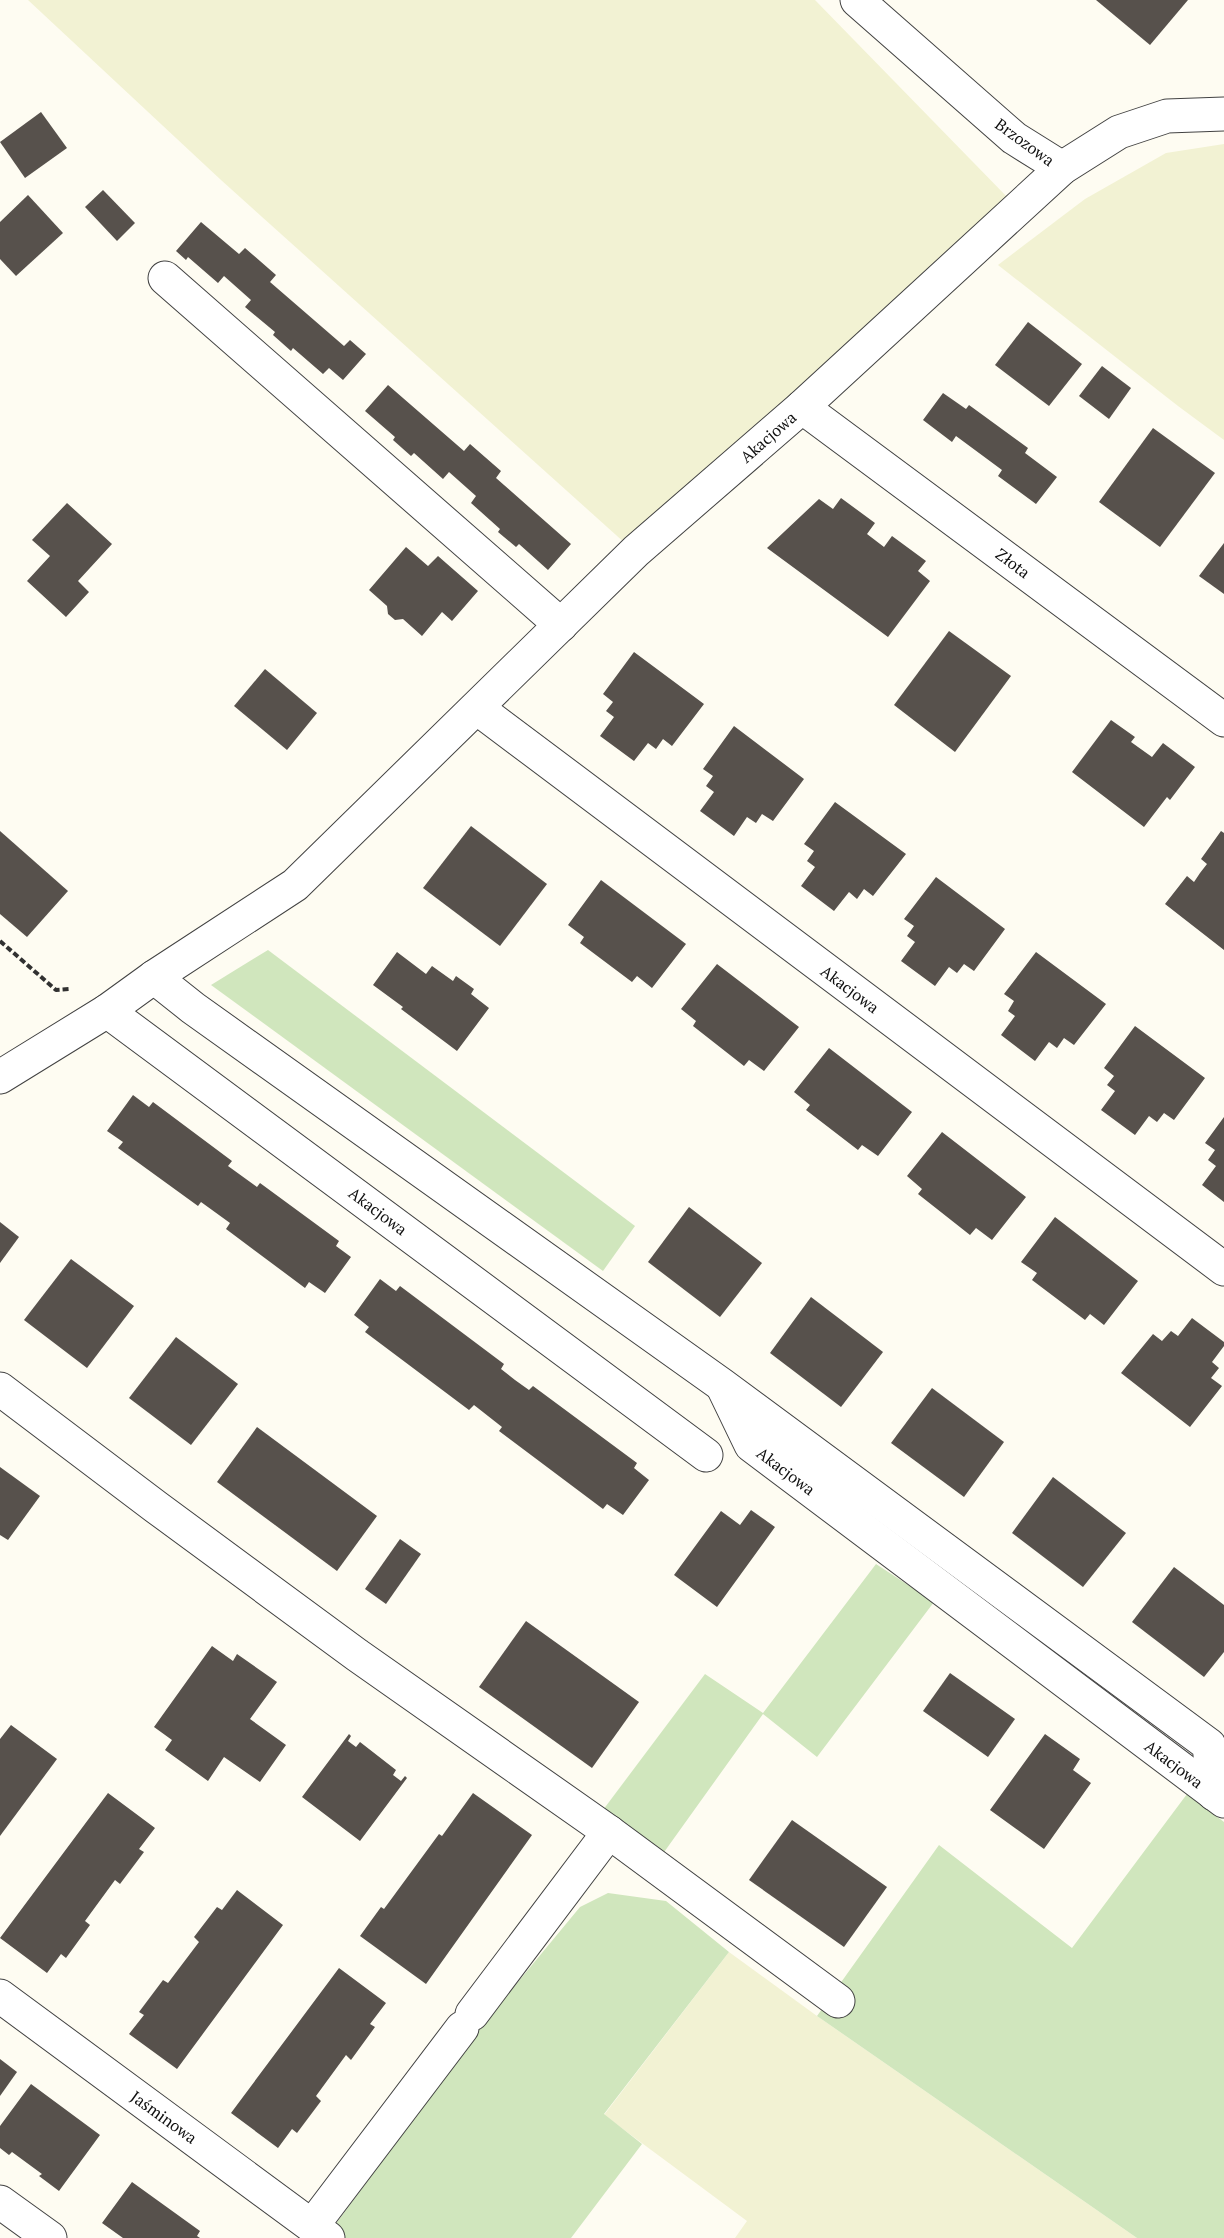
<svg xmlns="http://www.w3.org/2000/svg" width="1224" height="2238" font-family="'PT Serif',serif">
<rect width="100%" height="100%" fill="#fefcf2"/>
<g fill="#f2f2d3">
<path d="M 28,0 L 815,0 L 1011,201 L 626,544 L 221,180 Z"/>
<path d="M 1224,144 L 1224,440 L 1178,406 L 998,265 L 1085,199 L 1166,153 Z"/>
<path d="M 729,1952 L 817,2016 L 1137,2238 L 735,2238 L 747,2221 L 604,2115 Z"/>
</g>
<g fill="#d0e6bd">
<path d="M 268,950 L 635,1226 L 603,1271 L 211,985 Z"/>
<path d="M 876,1564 L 934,1602 L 817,1757 L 763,1714 L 662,1855 L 603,1810 L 705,1674 L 763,1713 Z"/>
<path d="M 1187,1794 L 1224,1822 L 1224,2238 L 1137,2238 L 817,2016 L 939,1845 L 1072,1948 Z"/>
<path d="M 608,1893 L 666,1901 L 729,1952 L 604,2114 L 642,2144 L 571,2238 L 344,2238 L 332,2229 L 480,2028 L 580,1907 Z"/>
</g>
<g fill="#57514c">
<path d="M 1096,0 L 1188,0 L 1150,45 Z"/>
<path d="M 41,112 L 67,148 L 25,178 L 0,142 Z"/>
<path d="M 103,190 L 135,223 L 117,241 L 85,207 Z"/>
<path d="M 28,195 L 63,233 L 16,276 L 0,259 L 0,222 Z"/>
<path d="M 201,222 L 239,254 L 245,248 L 276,275 L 270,282 L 344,346 L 350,340 L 366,354 L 343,380 L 329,368 L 323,374 L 293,348 L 291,351 L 273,335 L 275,332 L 245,307 L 251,300 L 224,276 L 218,283 L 188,257 L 186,260 L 176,251 Z"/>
<path d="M 1028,322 L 1082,364 L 1049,406 L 995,365 Z"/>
<path d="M 1102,366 L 1131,388 L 1109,419 L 1079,396 Z"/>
<path d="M 388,385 L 464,451 L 470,444 L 501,471 L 496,478 L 571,544 L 548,570 L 519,544 L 516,547 L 498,532 L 500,529 L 471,503 L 476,496 L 449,472 L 443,479 L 414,453 L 411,456 L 393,440 L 395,437 L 365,411 Z"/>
<path d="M 943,393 L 966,409 L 969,405 L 1028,448 L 1025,453 L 1057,477 L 1036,504 L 998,476 L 1002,470 L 956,436 L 952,442 L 923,420 Z"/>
<path d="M 1153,428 L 1215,473 L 1160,547 L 1099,502 Z"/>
<path d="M 841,498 L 875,523 L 867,534 L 884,547 L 892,536 L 926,561 L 918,571 L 930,581 L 888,637 L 767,548 L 819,499 L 833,509 Z"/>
<path d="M 67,503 L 112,544 L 78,581 L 89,592 L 66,617 L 27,581 L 50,556 L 32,540 Z"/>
<path d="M 1224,543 L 1224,594 L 1199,576 Z"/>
<path d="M 406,547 L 428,566 L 438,556 L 478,591 L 452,621 L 442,612 L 422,636 L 403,619 L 395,620 L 388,614 L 387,606 L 369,590 Z"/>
<path d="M 949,631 L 1011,676 L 955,752 L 894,705 Z"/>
<path d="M 634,652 L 704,704 L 672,746 L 663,739 L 656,749 L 648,743 L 634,761 L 600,736 L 614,717 L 606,711 L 613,702 L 603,694 Z"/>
<path d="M 265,669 L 317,713 L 287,750 L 234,706 Z"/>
<path d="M 1111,720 L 1135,737 L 1131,742 L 1152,757 L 1163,743 L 1195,767 L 1170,800 L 1167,797 L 1144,827 L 1072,772 Z"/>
<path d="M 734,726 L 804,779 L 773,821 L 762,814 L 756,823 L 747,817 L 734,836 L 700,811 L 714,792 L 706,786 L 713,776 L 703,769 Z"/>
<path d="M 835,802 L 906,854 L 873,896 L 864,889 L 857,899 L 849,892 L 834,911 L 801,886 L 815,867 L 807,861 L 814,851 L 804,844 Z"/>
<path d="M 471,826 L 547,884 L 500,946 L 423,888 Z"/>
<path d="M 0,831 L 68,891 L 27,937 L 0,914 Z"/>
<path d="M 1221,831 L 1224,833 L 1224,950 L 1165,904 L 1187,876 L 1194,882 L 1200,873 L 1207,864 L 1201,859 Z"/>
<path d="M 936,877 L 1005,929 L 974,971 L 964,964 L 957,973 L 949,967 L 935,986 L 901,961 L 915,942 L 907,936 L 914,926 L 904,919 Z"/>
<path d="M 601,880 L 686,944 L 652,988 L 637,976 L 632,982 L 580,943 L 584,937 L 568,925 Z"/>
<path d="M 397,952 L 426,974 L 432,966 L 453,981 L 456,976 L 474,989 L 471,994 L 489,1008 L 457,1051 L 401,1009 L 403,1007 L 373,985 Z"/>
<path d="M 1036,952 L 1106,1004 L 1074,1045 L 1064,1038 L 1057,1048 L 1049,1042 L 1035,1061 L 1001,1035 L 1015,1016 L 1008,1011 L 1014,1001 L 1004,994 Z"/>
<path d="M 717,964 L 799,1027 L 764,1071 L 749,1060 L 744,1066 L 693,1026 L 696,1021 L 681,1009 Z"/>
<path d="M 1135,1026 L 1205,1078 L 1174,1120 L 1164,1113 L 1157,1122 L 1149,1116 L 1135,1135 L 1101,1110 L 1115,1091 L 1107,1085 L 1114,1076 L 1104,1068 Z"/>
<path d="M 829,1048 L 912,1112 L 878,1156 L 862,1145 L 858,1150 L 806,1110 L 810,1105 L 794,1092 Z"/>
<path d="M 133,1095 L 149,1107 L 153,1102 L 232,1161 L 228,1166 L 257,1187 L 260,1183 L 339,1241 L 336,1246 L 351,1257 L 325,1293 L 309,1282 L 305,1288 L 226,1229 L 230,1223 L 201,1202 L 198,1206 L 118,1148 L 123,1142 L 107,1131 Z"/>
<path d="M 1224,1117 L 1224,1202 L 1202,1185 L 1216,1166 L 1208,1160 L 1215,1150 L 1205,1143 Z"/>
<path d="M 942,1132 L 1026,1197 L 992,1240 L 976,1228 L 970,1235 L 918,1194 L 922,1189 L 907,1176 Z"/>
<path d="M 689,1207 L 762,1263 L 720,1317 L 648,1262 Z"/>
<path d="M 1055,1217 L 1138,1281 L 1104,1325 L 1090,1314 L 1085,1320 L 1032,1280 L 1037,1273 L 1021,1262 Z"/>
<path d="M 0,1222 L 19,1237 L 0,1263 Z"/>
<path d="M 71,1259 L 134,1306 L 87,1368 L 24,1320 Z"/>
<path d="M 380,1279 L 396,1291 L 400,1286 L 504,1364 L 501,1369 L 515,1380 L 529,1390 L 533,1386 L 637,1463 L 634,1468 L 649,1480 L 623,1515 L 607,1504 L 603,1509 L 499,1431 L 502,1427 L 474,1405 L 469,1410 L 365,1332 L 369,1327 L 354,1315 Z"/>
<path d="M 811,1297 L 883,1352 L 841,1407 L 770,1353 Z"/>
<path d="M 1192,1318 L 1224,1342 L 1224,1346 L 1212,1362 L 1219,1368 L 1211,1378 L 1222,1386 L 1190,1427 L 1121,1373 L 1153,1334 L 1162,1341 L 1171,1331 L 1178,1336 Z"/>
<path d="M 176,1337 L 238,1384 L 191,1445 L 129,1398 Z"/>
<path d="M 932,1388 L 1004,1442 L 964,1497 L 891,1443 Z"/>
<path d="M 257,1427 L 377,1516 L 337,1571 L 217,1482 Z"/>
<path d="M 0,1467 L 40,1496 L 8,1540 L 0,1535 Z"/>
<path d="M 1053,1477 L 1126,1533 L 1083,1587 L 1012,1533 Z"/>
<path d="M 751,1510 L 775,1527 L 717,1607 L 674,1575 L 721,1511 L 740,1525 Z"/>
<path d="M 400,1539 L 421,1554 L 386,1604 L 365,1589 Z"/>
<path d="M 1174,1567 L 1224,1605 L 1224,1652 L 1204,1677 L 1132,1622 Z"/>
<path d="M 526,1621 L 639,1702 L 592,1768 L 479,1687 Z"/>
<path d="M 212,1646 L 233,1661 L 237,1654 L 277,1682 L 250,1719 L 286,1745 L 260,1782 L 224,1757 L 208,1781 L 165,1750 L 172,1740 L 154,1727 Z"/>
<path d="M 950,1673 L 1015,1719 L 988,1757 L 923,1711 Z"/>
<path d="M 11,1725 L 57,1759 L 0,1836 L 0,1739 Z"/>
<path d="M 349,1734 L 351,1736 L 348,1741 L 356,1747 L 360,1742 L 396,1770 L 393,1775 L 401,1781 L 405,1776 L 407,1778 L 360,1841 L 302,1797 Z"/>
<path d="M 1045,1734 L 1080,1759 L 1073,1770 L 1091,1783 L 1044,1849 L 990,1810 Z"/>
<path d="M 108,1793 L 155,1828 L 139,1849 L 144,1852 L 120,1884 L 115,1880 L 85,1921 L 90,1925 L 66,1958 L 61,1954 L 47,1973 L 0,1938 Z"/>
<path d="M 473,1793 L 532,1835 L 426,1984 L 360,1936 L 381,1907 L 384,1909 L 439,1834 L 442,1836 Z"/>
<path d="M 792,1820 L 887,1887 L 844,1947 L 749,1880 Z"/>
<path d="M 237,1890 L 283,1925 L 177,2069 L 129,2034 L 144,2015 L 139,2012 L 163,1980 L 168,1983 L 199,1942 L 194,1937 L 217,1907 L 222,1910 Z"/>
<path d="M 339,1968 L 386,2003 L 370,2024 L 375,2027 L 351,2060 L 346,2055 L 316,2096 L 321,2101 L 297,2133 L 292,2129 L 278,2148 L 231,2113 Z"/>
<path d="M 0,2059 L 17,2072 L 0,2096 Z"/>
<path d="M 31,2084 L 100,2135 L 59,2191 L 39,2176 L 42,2174 L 12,2152 L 9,2155 L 0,2148 L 0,2126 Z"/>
<path d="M 132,2182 L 200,2231 L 197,2236 L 200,2238 L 123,2238 L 102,2223 Z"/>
</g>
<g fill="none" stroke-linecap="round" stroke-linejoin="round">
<defs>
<g id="minor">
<path d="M 857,0 L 1014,138 L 1062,168"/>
<path d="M 165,278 L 561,625"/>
<path d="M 802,407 L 1224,720"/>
<path d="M 477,708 L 1224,1269"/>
<path d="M 154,977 L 193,1008 L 722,1385 L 1209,1745 L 1214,1794"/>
<path d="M 107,1011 L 706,1455"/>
<path d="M 0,1077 L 107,1011 L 154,977 L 295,885 L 636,551 L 802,407 L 1062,168 L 1119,132 L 1167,116 L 1224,114"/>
<path d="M 0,1389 L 156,1507 L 357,1655 L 609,1832 L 838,2001"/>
<path d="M 724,1389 L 751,1445 L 1224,1801"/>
<path d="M 0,1996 L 328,2238"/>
<path d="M 472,2014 L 609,1832"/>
<path d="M 0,2202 L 50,2238"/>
<path d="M 312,2226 L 462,2028"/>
</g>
</defs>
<use href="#minor" stroke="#424242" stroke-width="35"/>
<path stroke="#313131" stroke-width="4" stroke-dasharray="6 3" stroke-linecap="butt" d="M 0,941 L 56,990 L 69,989"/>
<use href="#minor" stroke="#fff" stroke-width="33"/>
</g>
<g text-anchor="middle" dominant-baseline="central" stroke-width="6" stroke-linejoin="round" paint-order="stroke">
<g font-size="16" fill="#0f0f0f" stroke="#fff">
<text transform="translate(1025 142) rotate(36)">Brzozowa</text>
<text transform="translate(768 437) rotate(-41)">Akacjowa</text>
<text transform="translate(1013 563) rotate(37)">Złota</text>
<text transform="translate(850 989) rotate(37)">Akacjowa</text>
<text transform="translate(378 1211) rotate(37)">Akacjowa</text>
<text transform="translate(786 1471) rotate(37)">Akacjowa</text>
<text transform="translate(1174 1764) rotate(37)">Akacjowa</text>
<text transform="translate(164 2117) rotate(36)">Jaśminowa</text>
</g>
</g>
</svg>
